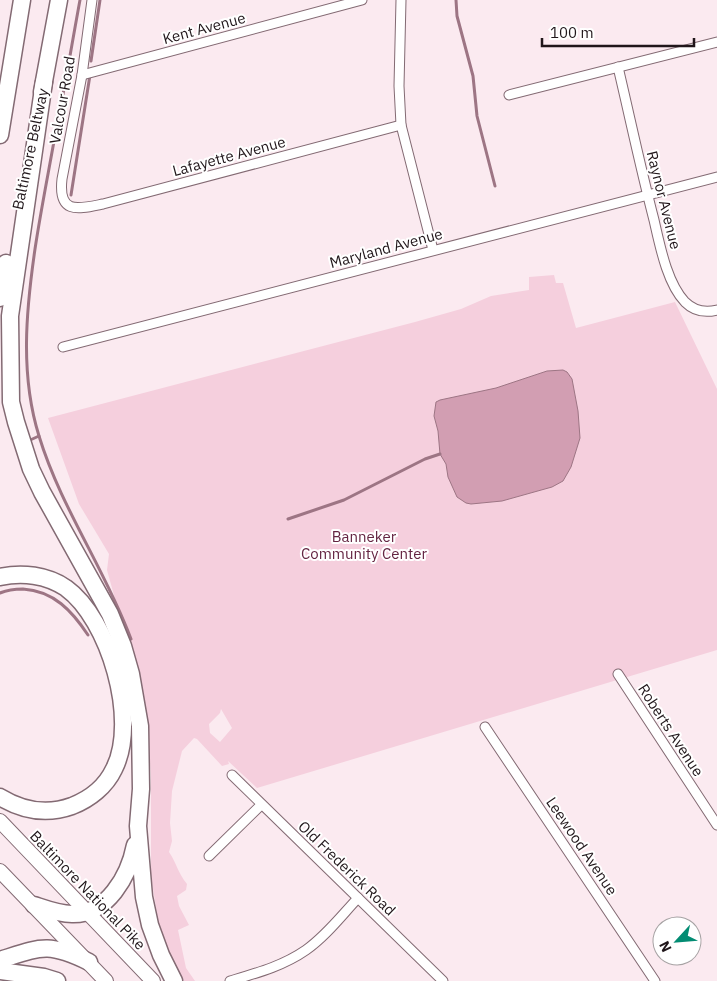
<svg xmlns="http://www.w3.org/2000/svg" width="717" height="981" font-family="'IBM Plex Sans',sans-serif">
<rect width="100%" height="100%" fill="#fbeaf0"/>
<path fill="#f5cfdd" fill-rule="evenodd" d="M 554,275 L 556,283 L 563,283 L 576,328 L 675,302 L 717,389 L 717,650 L 257,788 L 228,761 L 229,764 L 222,766 L 197,739 L 194,738 L 182,751 L 172,791 L 170,823 L 172,841 L 169,852 C 177,864 178,873 187,884 L 186,890 L 177,896 L 179,906 L 189,925 L 178,930 L 186,968 L 195,981 L 184,981 L 161,939 L 151,876 L 151,776 L 146,711 L 107,570 L 109,554 L 79,504 L 48,418 L 415,322 L 461,309 L 491,296 L 529,290 L 529,277 ZM 221,709 L 232,728 L 220,742 L 210,733 L 209,724 L 220,713 Z"/>
<path fill="#d29eb2" stroke="#9d7584" d="M 563,370 L 567,372 L 572,379 L 578,411 L 580,438 L 571,467 L 563,481 L 552,487 L 502,501 L 471,504 L 466,503 L 457,497 L 448,477 L 446,464 L 440,454 L 438,431 L 434,416 L 436,402 L 440,400 L 496,388 L 547,371 Z"/>
<g fill="none" stroke-linecap="round" stroke-linejoin="round">
<g stroke="#9d7584" stroke-width="3">
<path d="M 80,0 C 72,43 65,87 56,130 C 49,170 41,209 35,249 C 26,311 20,375 39,436 C 61,508 105,569 131,639"/>
<path d="M 456,0 L 457,16 L 473,76 L 477,116 L 495,186"/>
<path d="M 91,61 L 100,0"/>
<path d="M 71,195 L 90,75"/>
<path d="M 28,441 L 39,436"/>
<path d="M 288,519 L 344,500 L 425,459 L 440,454"/>
<path d="M 0,593 C 7,590 15,589 23,589 C 54,591 72,611 88,635"/>
</g>
<defs>
<g id="minor">
<path d="M 92,0 L 82,75 L 62,179 C 58,215 78,209 103,204 L 401,125"/>
<path d="M 401,0 L 399,86 L 401,125 L 433,250"/>
<path d="M 618,67 C 630,118 641,170 654,220 C 660,246 667,283 685,302 C 694,311 705,313 717,310"/>
<path d="M 82,75 L 362,0"/>
<path d="M 509,95 L 717,42"/>
<path d="M 63,347 L 717,177"/>
<path d="M 618,674 L 717,825"/>
<path d="M 485,727 L 655,981"/>
<path d="M 232,775 L 443,981"/>
<path d="M 209,856 L 261,805"/>
<path d="M 230,981 C 257,973 283,966 306,950 C 326,936 342,915 358,898"/>
</g>
<g id="primary">
<path d="M 0,821 L 153,981"/>
<path d="M 0,871 L 106,981"/>
</g>
<g id="motorway">
<path d="M 44,82 L 10,316 L 11,402 L 16,422 L 31,469 L 42,492 L 110,614 L 123,646 L 131,674 L 140,726 L 141,789 L 138,826 L 144,897 L 150,925 L 161,955 L 174,981"/>
<path d="M 42,92 L 59,0"/>
<path d="M 0,135 L 22,0"/>
<path d="M 0,298 L 6,263"/>
<path d="M 0,577 C 22,572 47,575 66,588 C 109,619 139,720 114,769 C 106,786 90,799 72,806 C 47,815 23,811 0,797"/>
<path d="M 34,905 C 46,909 59,914 72,914 C 107,915 129,876 135,845"/>
<path d="M 0,960 C 41,947 48,942 89,962"/>
<path d="M 0,971 L 44,977 L 57,981"/>
</g>
</defs>
<use href="#minor" stroke="#836a73" stroke-width="11"/>
<use href="#primary" stroke="#836a73" stroke-width="16"/>
<use href="#motorway" stroke="#836a73" stroke-width="19"/>
<use href="#minor" stroke="#fff" stroke-width="9"/>
<use href="#primary" stroke="#fff" stroke-width="14"/>
<use href="#motorway" stroke="#fff" stroke-width="16"/>
</g>
<g text-anchor="middle" dominant-baseline="central" stroke-width="4" stroke-linejoin="round" paint-order="stroke">
<g font-size="15" fill="#20161a" stroke="#fff">
<text transform="translate(204 28) rotate(-15)">Kent Avenue</text>
<text transform="translate(62 100) rotate(-80)">Valcour Road</text>
<text transform="translate(30 149) rotate(-78)">Baltimore Beltway</text>
<text transform="translate(229 156) rotate(-15)">Lafayette Avenue</text>
<text transform="translate(664 200) rotate(76)">Raynor Avenue</text>
<text transform="translate(386 248) rotate(-15)">Maryland Avenue</text>
<text transform="translate(671 730) rotate(57)">Roberts Avenue</text>
<text transform="translate(582 846) rotate(56)">Leewood Avenue</text>
<text transform="translate(347 868) rotate(44)">Old Frederick Road</text>
<text transform="translate(88 890) rotate(46)">Baltimore National Pike</text>
</g>
<g font-size="15" fill="#642542" stroke="#fff">
<text x="364" y="536">Banneker<tspan x="364" dy="17">Community Center</tspan></text>
</g>
</g>
<g transform="translate(677 941) rotate(244)"><circle r="24" fill="#ffffff" stroke="#a6a2a3"/>
<path d="M0-4L9 19L0 12L-9 19Z" fill="#038c73"/>
<text y="-8" font-size="14" font-weight="bold" text-anchor="middle" fill="#20161a">N</text>
</g>
<path d="M542 38v8h152v-8" fill="none" stroke="#20161a" stroke-width="2.5"/>
<text x="550" y="38" font-size="15" fill="#20161a" stroke="#ffffff" stroke-width="4" paint-order="stroke">100 m</text>
</svg>
